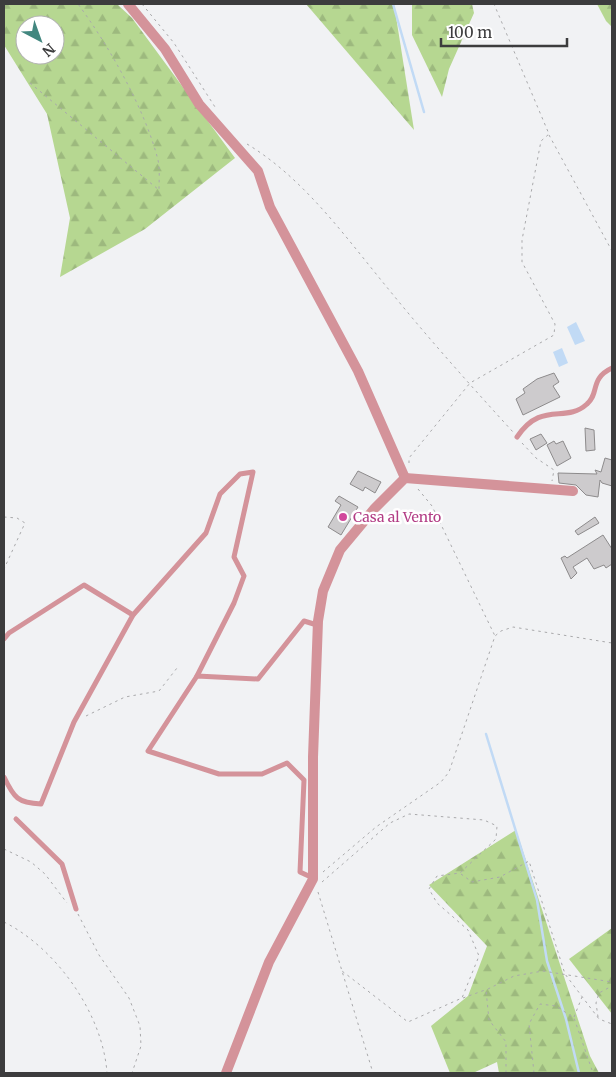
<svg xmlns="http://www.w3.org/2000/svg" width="616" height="1077" font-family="Merriweather,serif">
<defs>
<pattern id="forest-firs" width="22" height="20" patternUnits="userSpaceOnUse" patternTransform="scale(1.25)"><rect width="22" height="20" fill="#b6d791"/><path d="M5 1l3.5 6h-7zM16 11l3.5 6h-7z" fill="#9db97e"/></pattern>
</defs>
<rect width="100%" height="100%" fill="#f1f2f4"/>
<g fill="url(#forest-firs)" fill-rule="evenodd">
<path d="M 4,4 L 117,4 L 132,18 L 235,158 L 145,229 L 60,277 L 70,218 L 47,114 L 4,45 ZM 25,25 L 55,25 L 55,55 L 25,55 Z"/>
<path d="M 306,4 L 394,4 L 414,130 Z"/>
<path d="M 412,4 L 472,4 L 474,13 L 449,69 L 442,97 L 412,35 Z"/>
<path d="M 597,4 L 612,4 L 612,27 L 606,21 Z"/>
<path d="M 516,830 L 590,1056 L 599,1073 L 499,1073 L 497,1062 L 473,1073 L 450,1073 L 431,1026 L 468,996 L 487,946 L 429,885 Z"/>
<path d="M 612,928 L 612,1014 L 569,959 Z"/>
</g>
<g fill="#c1daf5">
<path d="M 576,322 L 585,341 L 575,345 L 567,327 Z"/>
<path d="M 562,348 L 568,363 L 559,367 L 553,352 Z"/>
</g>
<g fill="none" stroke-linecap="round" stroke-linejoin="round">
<g stroke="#c1daf5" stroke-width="2.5">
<path d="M 393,4 L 424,112"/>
<path d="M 486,734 L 537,900 L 547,961 L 566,1019 L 579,1073"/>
</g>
</g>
<g fill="#cdcbcd" stroke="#8d8b8c">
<path d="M 554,373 L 559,382 L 553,386 L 560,397 L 523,415 L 516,399 L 525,393 L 523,389 L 537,379 Z"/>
<path d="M 585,428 L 594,430 L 595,450 L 586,451 Z"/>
<path d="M 541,434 L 547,443 L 536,450 L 530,439 Z"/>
<path d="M 554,441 L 556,444 L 563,441 L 571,458 L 557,466 L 547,445 Z"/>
<path d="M 605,458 L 612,460 L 612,486 L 602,483 L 600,480 L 598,497 L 586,495 L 576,485 L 559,483 L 558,473 L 597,474 L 595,470 L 601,472 Z"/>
<path d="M 358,471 L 381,482 L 375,493 L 365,487 L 363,491 L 350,484 Z"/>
<path d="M 339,496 L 358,507 L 341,535 L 328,527 L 341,505 L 335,501 Z"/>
<path d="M 595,517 L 599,523 L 578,535 L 575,531 Z"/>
<path d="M 603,535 L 612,549 L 612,564 L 606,568 L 604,565 L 594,569 L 587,558 L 573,567 L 577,573 L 571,579 L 561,558 L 565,556 L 567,558 Z"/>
</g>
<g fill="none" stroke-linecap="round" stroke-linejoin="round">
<g stroke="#a9a9ab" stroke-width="1" stroke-dasharray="2.5 4" stroke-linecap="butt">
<path d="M 142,4 L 174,43 L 215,107"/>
<path d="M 30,83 L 159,190 C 159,181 160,169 158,160 C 145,109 109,46 78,4"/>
<path d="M 549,135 L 612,251"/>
<path d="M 247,144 C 305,179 347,239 390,291 C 429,339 471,386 513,432"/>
<path d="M 522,443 L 536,458 L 554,470 L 552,481"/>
<path d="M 409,463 L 409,458 L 470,383 L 554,335 L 555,324 L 522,262 L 522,240 L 541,141 L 549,134 L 494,4"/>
<path d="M 418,489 L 432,506 L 495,636"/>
<path d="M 4,517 L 17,518 L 25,523 L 4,569"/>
<path d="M 86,716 L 125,697 L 159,691 L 177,668"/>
<path d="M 4,849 L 31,862 L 45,874 L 67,903"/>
<path d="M 323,872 L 376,827 L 441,782 L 449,772 L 495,636 L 501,631 L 513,627 L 612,643"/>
<path d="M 461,874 L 472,882 L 500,877 L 529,861 L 565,974 L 599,1019 L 612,1024"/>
<path d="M 322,882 L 390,823 L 409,814 L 484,820 L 497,826 L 496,839 L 460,873 L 437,876 L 429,889 L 437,903 L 468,930 L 479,956 L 462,998 L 408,1022 L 342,971"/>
<path d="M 318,892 L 373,1073"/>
<path d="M 78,914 L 99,955 L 129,998 L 140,1026 L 141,1046 L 132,1073"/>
<path d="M 4,922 C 56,948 103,1014 107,1073"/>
<path d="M 463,998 L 485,990"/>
<path d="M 574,1017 L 582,997"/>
<path d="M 598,1017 L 596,1003 L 599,993 L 612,986"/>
<path d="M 506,1073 L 506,1042 L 489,1020 L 486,990 L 514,976 L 543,971 L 612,982"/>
<path d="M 534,1073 L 529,1024 L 540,1004 L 556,1006 L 574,1018 L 593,1073"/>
</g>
<g stroke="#d4939a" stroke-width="5">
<path d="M 517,437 C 542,400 565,424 587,404 C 600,393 589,379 612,368"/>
<path d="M 4,639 L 9,633 L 84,585 L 133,615"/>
<path d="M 4,777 C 14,798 18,803 41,804 L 74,722 L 133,615 L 206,533 L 220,494 L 240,474 L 253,472 L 234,557 L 244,576 L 234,603 L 197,676"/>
<path d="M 16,819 L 62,864 L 76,909"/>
<path d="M 313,878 L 300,872 L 304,780 L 287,763 L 262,774 L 219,774 L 148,751 L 197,676 L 258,679 L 304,621 L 317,625"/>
</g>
<g stroke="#d4939a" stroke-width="10">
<path d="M 128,4 L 165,49 L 199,104 L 258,171 L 270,207 L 358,371 L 405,478"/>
<path d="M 226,1073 L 269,962 L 313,879 L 313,757 L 318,621 L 323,591 L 340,550 L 375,508 L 405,478 L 573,491"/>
</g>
</g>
<circle fill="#d1479c" stroke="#fff" stroke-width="2" cx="343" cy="517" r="5"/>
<g text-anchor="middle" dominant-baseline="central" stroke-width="5" stroke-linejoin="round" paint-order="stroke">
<g font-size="14" fill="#b23c85" stroke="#fff" text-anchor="start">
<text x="353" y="517">Casa al Vento</text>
</g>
</g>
<rect width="616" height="1077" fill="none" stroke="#3c3c3d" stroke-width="10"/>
<g transform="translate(40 40) rotate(139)"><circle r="24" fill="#ffffff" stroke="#b1b1b1"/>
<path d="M0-4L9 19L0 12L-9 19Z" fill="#42877f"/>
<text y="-8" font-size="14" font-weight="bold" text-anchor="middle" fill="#3c3c3d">N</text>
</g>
<path d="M441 38v8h126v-8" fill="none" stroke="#3c3c3d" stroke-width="2.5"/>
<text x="448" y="38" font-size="15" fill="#3c3c3d" stroke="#ffffff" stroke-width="4" paint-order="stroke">100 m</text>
</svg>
